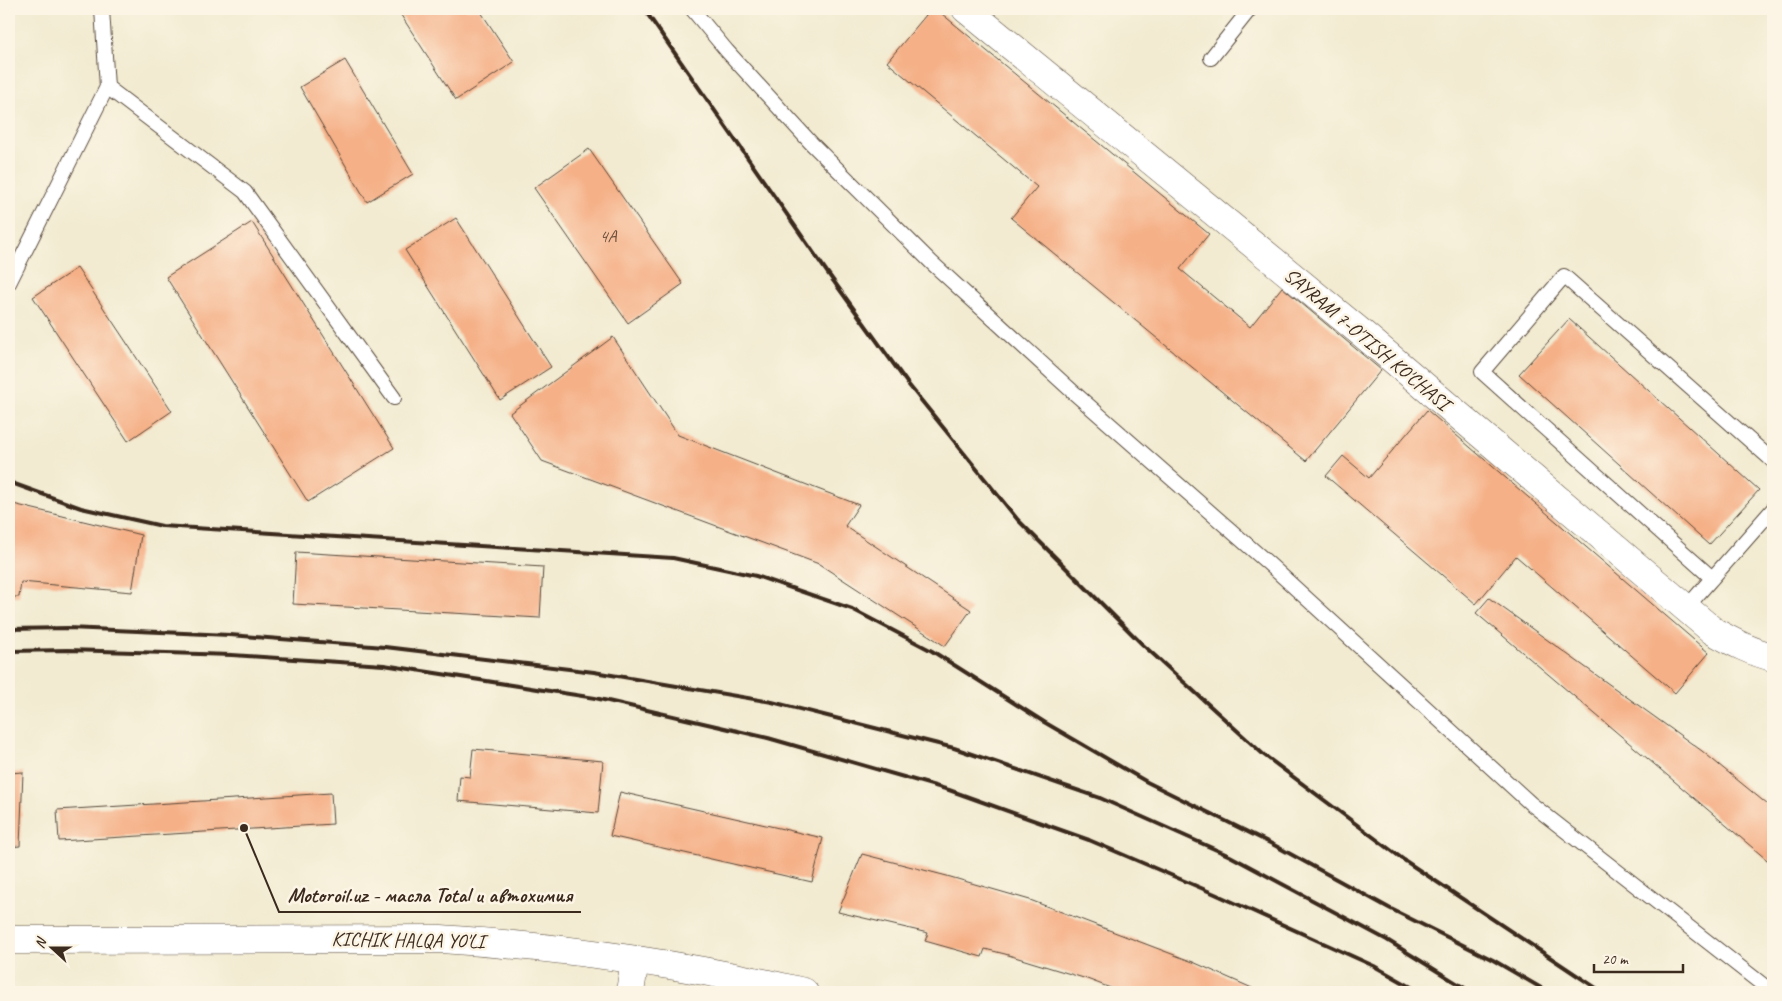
<svg xmlns="http://www.w3.org/2000/svg" width="1782" height="1001" font-family="Caveat,sans-serif">
<rect width="100%" height="100%" fill="#fcf5e5"/>
<filter id="ink" filterUnits="userSpaceOnUse"><feTurbulence type="fractalNoise" baseFrequency=".02" numOctaves="2"/><feDisplacementMap in="SourceGraphic" scale="10" xChannelSelector="R" yChannelSelector="G"/><feConvolveMatrix kernelMatrix="1 2 1 2 8 2 1 2 1" color-interpolation-filters="sRGB"/></filter>
<filter id="wash" filterUnits="userSpaceOnUse"><feTurbulence type="fractalNoise" baseFrequency=".0096" numOctaves="4" result="noise"/><feDisplacementMap in="SourceGraphic" scale="20" xChannelSelector="R" yChannelSelector="G"/><feGaussianBlur stdDeviation="1.12" result="paint"/><feColorMatrix in="noise" values="0 0 0 0 0 0 0 0 0 0 0 0 0 0 0 0 0 1.4 0 .05"/><feComposite in="paint" operator="in"/></filter>
<g filter="url(#wash)">
<rect width="100%" height="100%" fill="#f2ebd1"/>
<g id="blocks">
<g fill="#f5b087">
<path d="M 397,9 L 479,9 L 514,62 L 456,100 Z"/>
<path d="M 931,9 L 936,9 L 1209,234 L 1180,269 L 1250,327 L 1282,287 L 1381,370 L 1306,461 L 1011,218 L 1037,187 L 887,62 Z"/>
<path d="M 345,60 L 413,174 L 367,202 L 300,87 Z"/>
<path d="M 589,149 L 683,284 L 628,323 L 534,188 Z"/>
<path d="M 456,218 L 551,367 L 500,400 L 405,250 Z"/>
<path d="M 252,222 L 394,448 L 308,502 L 166,277 Z"/>
<path d="M 77,268 L 172,411 L 128,441 L 33,297 Z"/>
<path d="M 1569,319 L 1759,490 L 1709,545 L 1519,374 Z"/>
<path d="M 613,337 L 678,435 L 859,505 L 845,526 L 971,610 L 945,646 L 819,564 L 542,461 L 510,413 Z"/>
<path d="M 1427,410 L 1709,653 L 1675,693 L 1516,556 L 1476,604 L 1326,476 L 1343,456 L 1369,478 Z"/>
<path d="M 9,503 L 141,535 L 132,592 L 21,582 L 19,597 L 9,597 Z"/>
<path d="M 296,552 L 543,567 L 540,618 L 293,604 Z"/>
<path d="M 1489,598 L 1702,751 L 1773,809 L 1773,865 L 1476,613 Z"/>
<path d="M 473,749 L 603,761 L 598,813 L 458,801 L 460,776 L 470,777 Z"/>
<path d="M 23,772 L 20,846 L 9,847 L 9,773 Z"/>
<path d="M 620,792 L 823,838 L 812,882 L 610,836 Z"/>
<path d="M 331,793 L 333,824 L 59,841 L 57,810 Z"/>
<path d="M 862,854 L 947,876 L 1030,900 L 1193,962 L 1261,992 L 1121,992 L 1087,979 L 1005,954 L 985,949 L 982,957 L 925,941 L 928,933 L 838,912 Z"/>
</g>
</g>
</g>
<g filter="url(#ink)">
<use href="#blocks" fill-opacity="0" stroke="#564739" stroke-width="1"/>
<g fill="none" stroke-linecap="round" stroke-linejoin="round">
<defs>
<g id="lane">
<path d="M 692,9 L 727,51 L 812,144 L 932,263 L 1072,391 L 1269,564 L 1530,803 L 1772,992"/>
<path d="M 1211,58 L 1250,9"/>
<path d="M 107,87 L 245,192 L 394,398"/>
<path d="M 9,283 L 107,87 L 102,9"/>
<path d="M 1712,578 L 1482,372 L 1564,276 L 1773,461"/>
<path d="M 1686,608 L 1773,509"/>
</g>
<path id="street" d="M 966,9 L 1364,335 L 1713,631 C 1733,642 1751,652 1773,657"/>
<g id="highway">
<path d="M 9,940 L 441,939 C 563,947 685,964 804,992"/>
<path d="M 630,992 L 635,960"/>
</g>
</defs>
<use href="#lane" stroke="#564739" stroke-width="16"/>
<use href="#street" stroke="#564739" stroke-width="29"/>
<use href="#highway" stroke="#564739" stroke-width="29"/>
<use href="#lane" stroke="#fff" stroke-width="14"/>
<use href="#street" stroke="#fff" stroke-width="28"/>
<use href="#highway" stroke="#fff" stroke-width="28"/>
<g stroke="#3b2a1e" stroke-width="4">
<path d="M 644,9 L 827,272 L 908,384 L 1018,520 L 1142,644 L 1264,755 L 1404,860 L 1602,992"/>
<path d="M 9,482 L 81,508 L 162,526 L 673,558 L 756,576 L 852,609 L 932,651 L 1044,722 L 1147,782 L 1274,845 L 1389,908 L 1493,960 L 1548,992"/>
<path d="M 9,629 L 68,628 L 230,635 L 385,647 L 594,672 L 772,702 L 954,748 L 1100,798 L 1230,856 L 1387,940 L 1471,992"/>
<path d="M 9,651 L 68,650 L 232,655 L 384,665 L 595,698 L 768,738 L 949,790 L 1089,840 L 1215,894 L 1374,966 L 1420,992"/>
</g>
</g>
</g>
<g text-anchor="middle" dominant-baseline="central" stroke-width="5" stroke-linejoin="round" paint-order="stroke">
<g font-size="18" fill="#6a4c38">
<text x="608" y="236">4А</text>
</g>
<g font-size="20" fill="#3b2a1e" stroke="#fcf5e5">
<text transform="translate(1367 339) rotate(40)">SAYRAM 7-O'TISH KO'CHASI</text>
<text transform="translate(408 940) rotate(1)">KICHIK HALQA YO'LI</text>
</g>
</g>
<path fill="none" stroke="#3b2a1e" stroke-width="2" d="M244 828L279 912H581"/>
<circle fill="#3b2a1e" stroke="#fcf5e5" stroke-width="2" cx="244" cy="828" r="5"/>
<g font-size="21" text-anchor="middle" font-weight="bold" fill="#3b2a1e" stroke="#fcf5e5" stroke-width="5" stroke-linejoin="round" paint-order="stroke">
<text x="430" y="902">Motoroil.uz - масла Total и автохимия</text>
</g>
<rect width="1782" height="1001" fill="none" stroke="#fcf5e5" stroke-width="30"/>
<g transform="translate(52 948) rotate(291)" stroke="#fcf5e5" stroke-width="4" paint-order="stroke">
<path d="M0-4L9 19L0 12L-9 19Z" fill="#3b2a1e"/>
<text y="-8" font-size="14" font-weight="bold" text-anchor="middle" fill="#3b2a1e">N</text>
</g>
<path d="M1594 964v8h89v-8" fill="none" stroke="#3b2a1e" stroke-width="2.5"/>
<text x="1602" y="964" font-size="15" fill="#3b2a1e" stroke="#fcf5e5" stroke-width="4" paint-order="stroke">20 m</text>
</svg>
